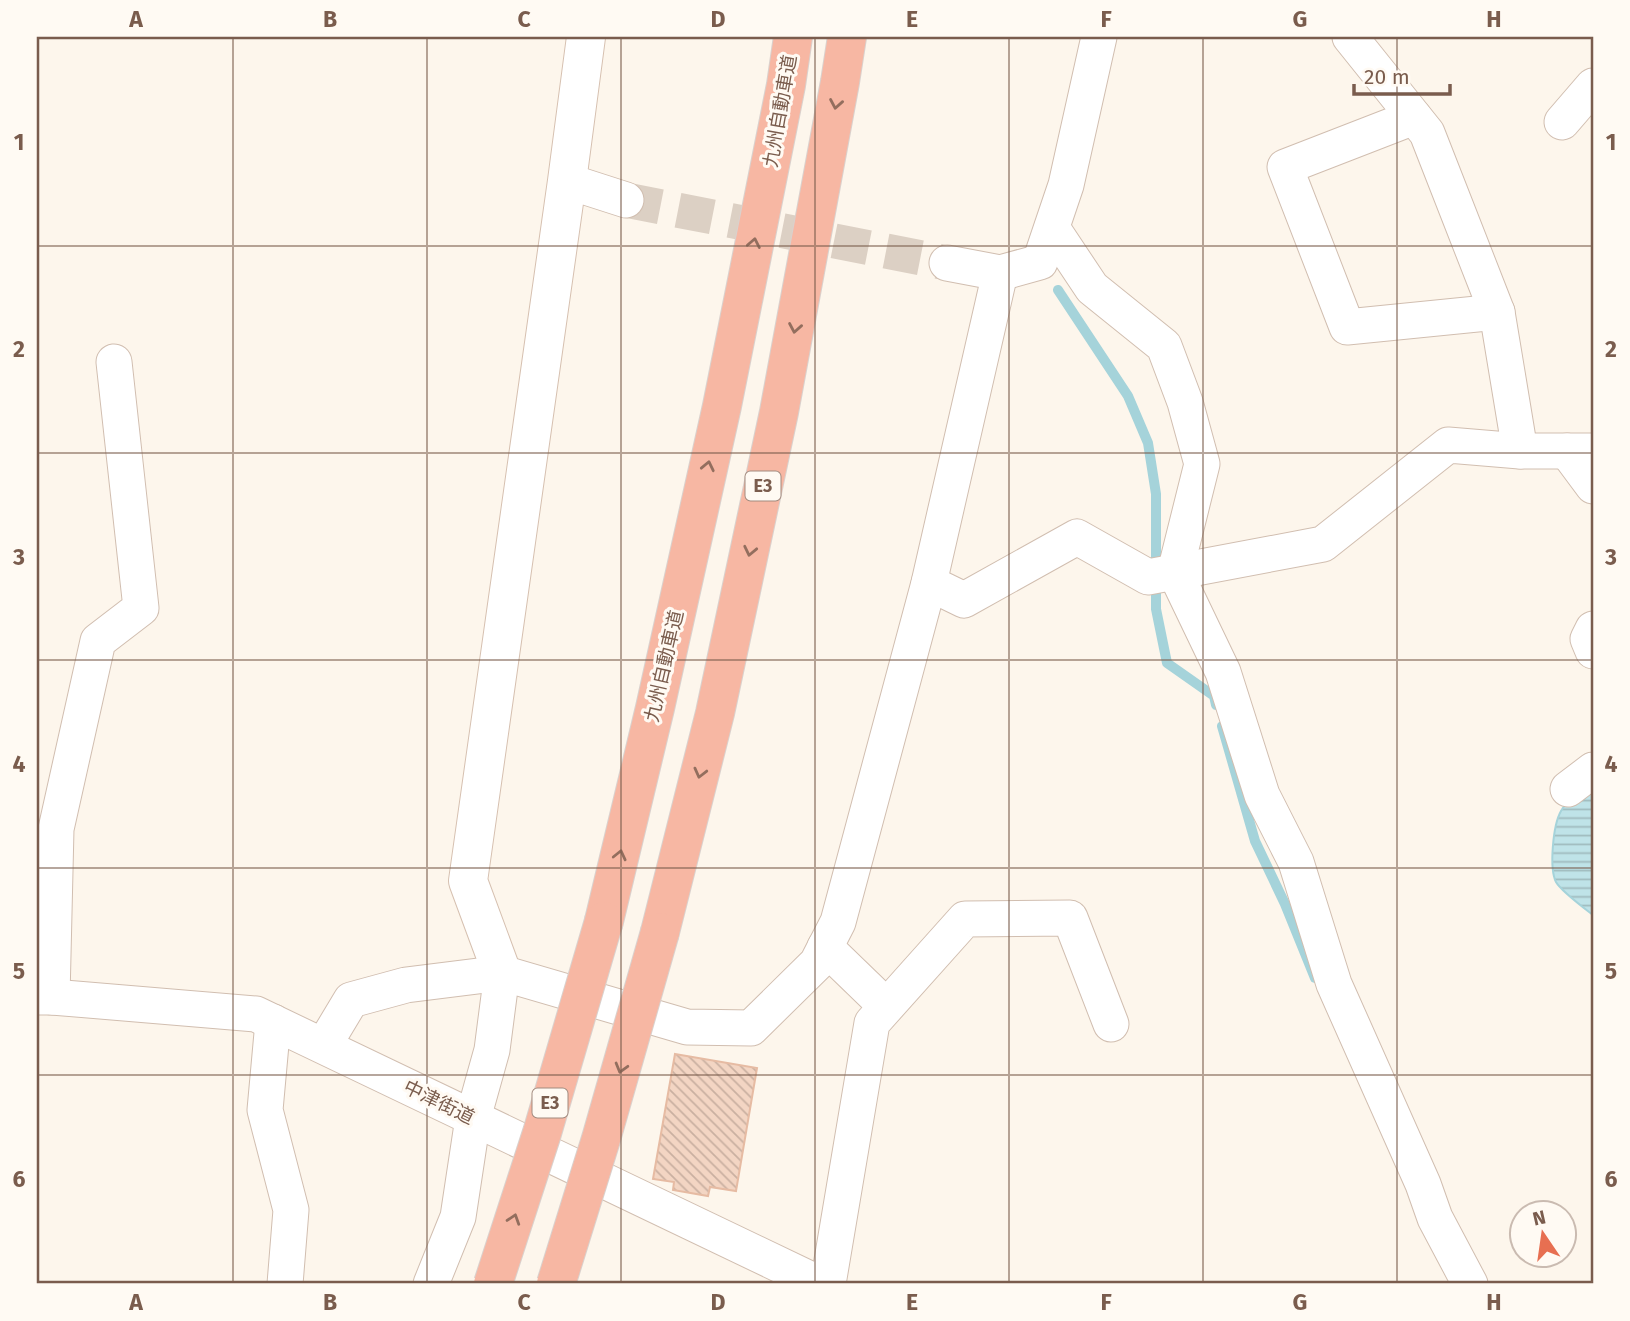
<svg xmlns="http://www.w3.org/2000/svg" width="1630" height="1321" font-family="'Fira Sans','Noto Sans JP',sans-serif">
<defs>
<pattern id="water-rules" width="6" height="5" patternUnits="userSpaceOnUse" patternTransform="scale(1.75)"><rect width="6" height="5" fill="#bfe3e8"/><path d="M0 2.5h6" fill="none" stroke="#a0bbbe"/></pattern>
<pattern id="building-back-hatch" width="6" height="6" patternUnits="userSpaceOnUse" patternTransform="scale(1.75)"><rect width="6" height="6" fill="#f3d5c3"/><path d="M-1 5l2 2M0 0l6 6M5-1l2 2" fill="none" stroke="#cab0a1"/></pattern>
</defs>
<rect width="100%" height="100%" fill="#fdf6ec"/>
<path fill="url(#water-rules)" stroke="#a5d3da" stroke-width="2" d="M 1593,782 L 1593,915 C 1584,908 1561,891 1556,882 C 1549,868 1553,825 1561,811 C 1568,799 1582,790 1593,782 Z"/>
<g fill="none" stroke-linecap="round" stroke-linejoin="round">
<g stroke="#a5d3da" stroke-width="10">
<path d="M 1058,290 L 1128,396 L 1148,443 L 1156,494 L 1156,609 L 1167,663 L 1214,696 L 1216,705"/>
<path d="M 1222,726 L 1255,841 L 1285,904 L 1315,978"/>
</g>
</g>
<path fill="url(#building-back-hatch)" stroke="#e6bba3" stroke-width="2" d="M 675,1054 L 757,1068 L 736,1191 L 710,1187 L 708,1196 L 673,1190 L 674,1182 L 653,1179 Z"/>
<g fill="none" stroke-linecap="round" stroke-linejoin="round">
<path stroke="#dcd0c4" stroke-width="35" stroke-dasharray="35 18" stroke-linecap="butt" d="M 626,200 L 947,263"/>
<defs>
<g id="street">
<path d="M 1350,37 L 1427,133 L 1497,312 L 1520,451"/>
<path d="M 1414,117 L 1285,167 L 1347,327 L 1497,312"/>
<path d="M 1562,122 L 1593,86"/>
<path d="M 567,181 L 626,200"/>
<path d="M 1052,228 L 1092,288 L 1164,346 L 1185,402 L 1202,464 L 1175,572 L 1223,672 L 1262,795 L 1296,862 L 1334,984 L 1423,1184 L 1435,1218 L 1470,1284"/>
<path d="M 947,263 L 1000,273 L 1040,262 L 1066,185 L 1099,37"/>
<path d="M 1567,451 L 1593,486"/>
<path d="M 929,583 L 964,600 L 1077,537 L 1148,577 L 1323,544 L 1448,445 L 1520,451 L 1593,451"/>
<path d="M 1593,629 L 1588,639 L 1593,651"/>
<path d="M 1568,789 L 1593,770"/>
<path d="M 825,947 L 886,1006"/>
<path d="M 37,997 L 52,997 L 256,1014 L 820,1284"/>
<path d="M 52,997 L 56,829 L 98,641 L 141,608 L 114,362"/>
<path d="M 273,1022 L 265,1110 L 291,1210 L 285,1284"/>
<path d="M 324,1045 L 351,1000 L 406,985 L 502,973 L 687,1027 L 751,1028 L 817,963 L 838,922 L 929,583 L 1000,273"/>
<path d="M 431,1284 L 458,1217 L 473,1118 L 492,1050 L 502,973"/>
<path d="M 828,1284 L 872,1023 L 965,919 L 1070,918 L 1111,1024"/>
</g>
<path id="secondary" d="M 502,973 L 468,881 L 567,181 L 586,37"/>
<g id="highway">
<path d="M 604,921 L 655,708 L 722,406 L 786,85 L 793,37"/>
<path d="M 660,932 L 715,713 L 779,412 L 840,82 L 847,37"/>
</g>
</defs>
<use href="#street" stroke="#d1beb0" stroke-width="37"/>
<use href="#secondary" stroke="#d6c0b0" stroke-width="40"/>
<use href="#highway" stroke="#dad1cd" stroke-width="40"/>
<use href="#street" stroke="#fff" stroke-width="35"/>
<use href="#secondary" stroke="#fff" stroke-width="38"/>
<use href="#highway" stroke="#f7b7a3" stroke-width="38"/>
<defs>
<g id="highway-bridge">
<path d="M 493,1284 L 542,1133 L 604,921"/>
<path d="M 556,1284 L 601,1139 L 660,932"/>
</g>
</defs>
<use href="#highway-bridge" stroke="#dad1cd" stroke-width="40" stroke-linecap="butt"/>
<use href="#highway-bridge" stroke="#f7b7a3" stroke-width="38"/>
</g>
<defs><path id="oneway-chevron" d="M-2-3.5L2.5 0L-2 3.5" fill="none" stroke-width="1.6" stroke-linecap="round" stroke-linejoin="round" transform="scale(1.75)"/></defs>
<g stroke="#936e5e">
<use href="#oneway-chevron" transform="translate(836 104) rotate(100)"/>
<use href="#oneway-chevron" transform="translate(754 243) rotate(-79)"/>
<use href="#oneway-chevron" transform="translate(795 328) rotate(100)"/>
<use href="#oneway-chevron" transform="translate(708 466) rotate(-78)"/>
<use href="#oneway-chevron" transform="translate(750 551) rotate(102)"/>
<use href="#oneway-chevron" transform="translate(700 773) rotate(104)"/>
<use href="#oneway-chevron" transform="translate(620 855) rotate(-77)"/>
<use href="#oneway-chevron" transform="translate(621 1068) rotate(106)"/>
<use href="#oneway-chevron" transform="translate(514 1219) rotate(-72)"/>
</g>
<path fill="none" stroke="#7a5c4d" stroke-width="2" stroke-opacity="0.55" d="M 233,37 L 233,1284M 427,37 L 427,1284M 621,37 L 621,1284M 815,37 L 815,1284M 1009,37 L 1009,1284M 1203,37 L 1203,1284M 1397,37 L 1397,1284M 37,246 L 1593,246M 37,453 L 1593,453M 37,660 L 1593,660M 37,868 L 1593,868M 37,1075 L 1593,1075"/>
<g text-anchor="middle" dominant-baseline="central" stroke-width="6" stroke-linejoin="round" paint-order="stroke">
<g fill="#fffaf3" stroke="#a28b7f" stroke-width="2">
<rect x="745.5" y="471.5" width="35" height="29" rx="5"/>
<rect x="532.5" y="1088.5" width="35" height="29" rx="5"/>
</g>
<g font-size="18" font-weight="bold" fill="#7a5c4d">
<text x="763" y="486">E3</text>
<text x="550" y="1103">E3</text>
</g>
<g font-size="19" fill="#7a5c4d" stroke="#fffaf3">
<text transform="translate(780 111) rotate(-80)">九州自動車道</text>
<text transform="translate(664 666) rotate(-77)">九州自動車道</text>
<text transform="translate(439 1102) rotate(26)">中津街道</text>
</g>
</g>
<rect width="1630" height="1321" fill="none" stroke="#fffaf3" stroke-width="77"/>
<g transform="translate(1543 1234) rotate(347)"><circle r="33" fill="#fffaf3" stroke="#cabbb1" stroke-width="2"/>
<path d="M0-5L12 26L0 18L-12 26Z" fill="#e76f51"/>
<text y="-10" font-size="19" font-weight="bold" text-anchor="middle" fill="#7a5c4d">N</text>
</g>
<path d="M1354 84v10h96v-10" fill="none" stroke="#7a5c4d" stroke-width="3.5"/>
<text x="1364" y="84" font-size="21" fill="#7a5c4d" stroke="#fffaf3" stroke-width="5" paint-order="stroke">20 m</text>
<rect x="38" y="38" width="1554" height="1244" fill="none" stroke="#7a5c4d" stroke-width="2.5"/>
<g font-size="23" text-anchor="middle" font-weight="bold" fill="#7a5c4d">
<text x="136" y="27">A</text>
<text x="330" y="27">B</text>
<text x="524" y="27">C</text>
<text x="718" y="27">D</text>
<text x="912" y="27">E</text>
<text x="1106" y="27">F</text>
<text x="1300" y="27">G</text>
<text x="1494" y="27">H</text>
<text x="19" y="150">1</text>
<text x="1611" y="150">1</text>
<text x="19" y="357">2</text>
<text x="1611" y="357">2</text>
<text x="19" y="565">3</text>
<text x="1611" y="565">3</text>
<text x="19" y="772">4</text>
<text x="1611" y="772">4</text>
<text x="19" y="979">5</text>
<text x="1611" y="979">5</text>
<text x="19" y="1187">6</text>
<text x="1611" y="1187">6</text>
<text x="136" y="1310">A</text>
<text x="330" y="1310">B</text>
<text x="524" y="1310">C</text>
<text x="718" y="1310">D</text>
<text x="912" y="1310">E</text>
<text x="1106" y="1310">F</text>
<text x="1300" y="1310">G</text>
<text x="1494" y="1310">H</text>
</g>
</svg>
